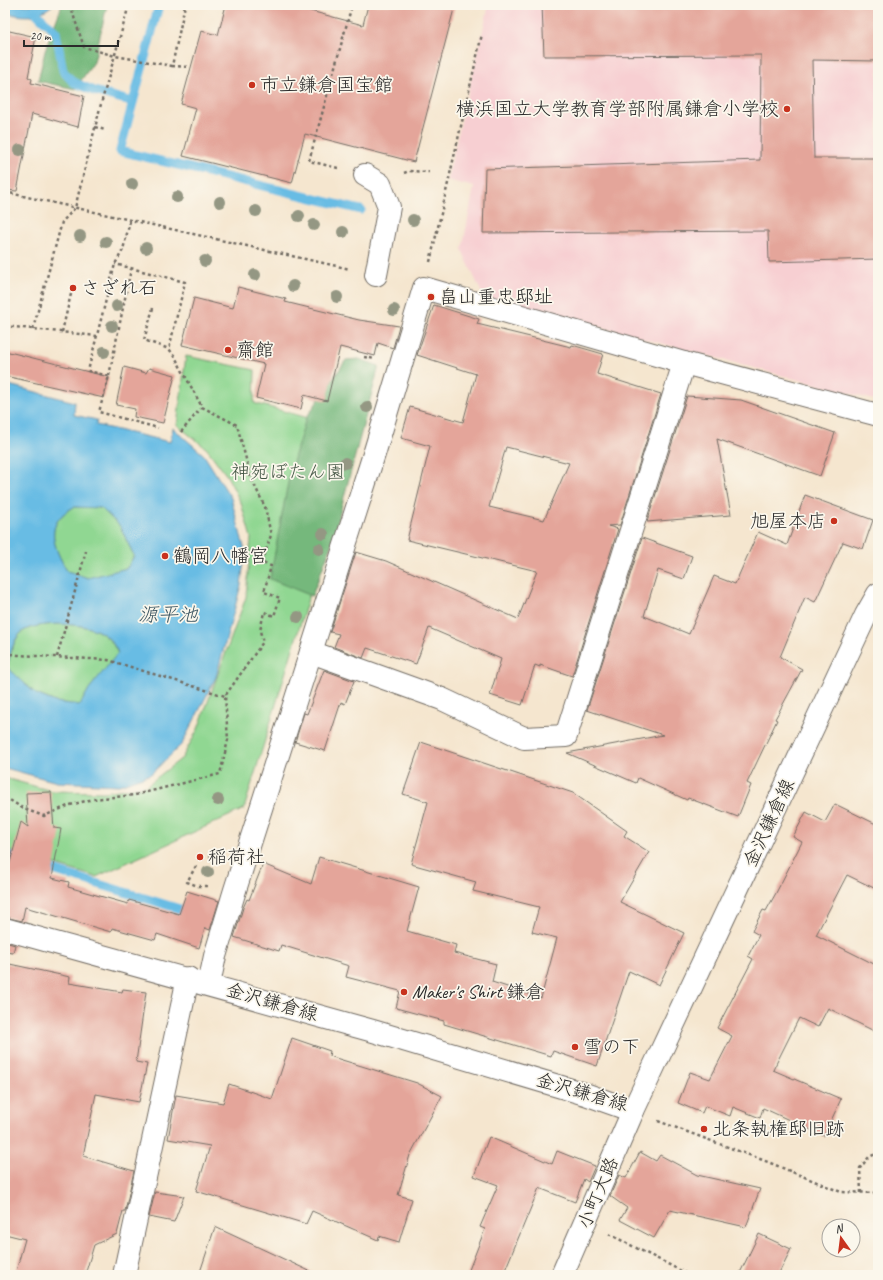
<svg xmlns="http://www.w3.org/2000/svg" width="883" height="1280" font-family="Caveat,'Klee One',sans-serif">
<rect width="100%" height="100%" fill="#fbf7ec"/>
<filter id="ink" filterUnits="userSpaceOnUse"><feTurbulence type="fractalNoise" baseFrequency=".025" numOctaves="2"/><feDisplacementMap in="SourceGraphic" scale="8" xChannelSelector="R" yChannelSelector="G"/><feConvolveMatrix kernelMatrix="1 2 1 2 8 2 1 2 1" color-interpolation-filters="sRGB"/></filter>
<filter id="wash" filterUnits="userSpaceOnUse"><feTurbulence type="fractalNoise" baseFrequency=".012" numOctaves="4" result="noise"/><feDisplacementMap in="SourceGraphic" scale="16" xChannelSelector="R" yChannelSelector="G"/><feGaussianBlur stdDeviation="0.9" result="paint"/><feColorMatrix in="noise" values="0 0 0 0 0 0 0 0 0 0 0 0 0 0 0 0 0 1.4 0 .05"/><feComposite in="paint" operator="in"/></filter>
<g filter="url(#wash)">
<rect width="100%" height="100%" fill="#f5e6cf"/>
<path fill="#f7cfd2" d="M 489,5 L 878,5 L 878,401 L 483,296 L 462,250 L 474,187 L 447,180 Z"/>
<g fill="#90d792" stroke="#5e815e">
<path d="M 186,356 L 255,370 L 254,403 L 359,432 L 244,809 L 96,877 L 5,850 L 5,778 L 52,791 L 103,792 L 146,786 L 182,758 L 198,729 L 246,597 L 251,538 L 241,503 L 227,476 L 207,449 L 177,425 Z"/>
<path d="M 74,507 L 101,508 L 120,526 L 134,556 L 127,568 L 88,578 L 67,571 C 53,546 43,523 74,507 Z"/>
<path d="M 56,624 C 82,625 107,626 118,654 L 89,689 L 80,705 L 56,702 L 36,694 L 7,667 C 17,631 18,627 56,624 Z"/>
</g>
<g fill="#74b87c" stroke="#507254">
<path d="M 62,5 L 107,5 L 94,62 L 75,89 L 38,81 L 45,51 Z"/>
<path d="M 359,359 L 379,366 L 331,546 L 312,596 L 270,579 L 290,472 L 306,418 L 346,360 Z"/>
</g>
<g fill="#67bce4" stroke="#497488" fill-rule="evenodd">
<path d="M 5,5 L 53,5 C 34,19 27,17 5,13 Z"/>
<path d="M 5,384 L 75,402 L 74,415 L 97,420 L 96,425 L 170,442 L 173,428 L 204,455 L 231,498 L 245,551 L 241,585 L 216,677 L 182,744 L 151,774 L 119,785 L 57,782 L 5,768 ZM 74,507 L 101,508 L 120,526 L 134,556 L 127,568 L 88,578 L 67,571 C 53,546 43,523 74,507 ZM 56,624 C 82,625 107,626 118,653 L 89,689 L 80,705 L 55,702 L 36,694 L 7,667 C 16,631 18,627 56,624 Z"/>
</g>
<g fill="none" stroke-linecap="round" stroke-linejoin="round">
<g stroke="#67bce4" stroke-width="9">
<path d="M 159,5 L 120,151 L 361,210"/>
<path d="M 37,14 L 56,32 L 63,71 L 73,82 L 94,91 L 133,102"/>
<path d="M 5,855 L 23,861"/>
<path d="M 43,867 L 219,921"/>
</g>
</g>
<g id="blocks">
<g fill="#e4a59a" fill-rule="evenodd">
<path d="M 226,5 L 288,5 L 363,25 L 368,5 L 455,5 L 414,162 L 305,134 L 292,183 L 183,156 L 196,108 L 181,104 L 201,31 L 218,35 Z"/>
<path d="M 542,5 L 878,5 L 878,61 L 812,60 L 814,158 L 878,158 L 878,259 L 769,262 L 768,231 L 483,233 L 485,169 L 760,160 L 761,55 L 544,56 Z"/>
<path d="M 5,30 L 36,37 L 28,77 L 32,79 L 31,83 L 84,96 L 78,127 L 32,114 L 17,191 L 5,190 Z"/>
<path d="M 238,287 L 286,299 L 285,302 L 359,320 L 399,326 L 393,348 L 378,343 L 375,356 L 340,347 L 327,401 L 304,395 L 301,409 L 256,398 L 264,364 L 182,345 L 194,298 L 233,308 Z"/>
<path d="M 434,305 L 479,319 L 477,324 L 571,347 L 572,345 L 603,354 L 597,374 L 661,394 L 620,525 L 608,526 L 618,529 L 572,676 L 540,665 L 540,667 L 535,665 L 522,705 L 490,695 L 501,659 L 429,628 L 416,664 L 367,648 L 363,658 L 334,647 L 339,634 L 330,632 L 356,552 L 386,561 L 518,619 L 537,571 L 407,540 L 430,446 L 401,438 L 410,407 L 463,422 L 476,374 L 417,355 ZM 506,447 L 569,463 L 544,520 L 489,507 Z"/>
<path d="M 5,351 L 109,377 L 104,398 L 5,376 Z"/>
<path d="M 124,367 L 146,373 L 149,368 L 175,375 L 163,423 L 134,417 L 135,409 L 116,405 Z"/>
<path d="M 687,396 L 741,400 L 835,433 L 820,476 L 717,439 L 731,515 L 647,522 Z"/>
<path d="M 805,495 L 873,520 L 863,549 L 843,542 L 815,602 L 805,597 L 780,657 L 802,669 L 775,719 L 777,720 L 747,783 L 751,785 L 738,817 L 688,798 L 687,800 L 638,778 L 636,783 L 567,753 L 663,735 L 587,710 L 642,538 L 692,556 L 684,579 L 658,570 L 644,616 L 689,634 L 714,576 L 735,584 L 758,532 L 787,545 Z"/>
<path d="M 324,670 L 354,681 L 345,704 L 341,702 L 325,751 L 295,742 L 304,713 L 307,714 Z"/>
<path d="M 421,742 L 573,793 L 627,831 L 624,836 L 649,852 L 620,902 L 684,933 L 659,985 L 629,971 L 597,1066 L 553,1051 L 551,1056 L 444,1024 L 444,1021 L 396,1008 L 400,991 L 346,977 L 349,966 L 281,945 L 279,951 L 234,937 L 243,908 L 247,899 L 249,900 L 263,864 L 311,884 L 319,857 L 419,887 L 407,931 L 456,945 L 454,953 L 496,964 L 492,982 L 541,998 L 557,938 L 532,932 L 539,907 L 473,891 L 476,882 L 411,864 L 428,802 L 403,794 Z"/>
<path d="M 51,792 L 54,828 L 61,829 L 52,878 L 69,882 L 68,887 L 128,904 L 129,900 L 179,914 L 187,891 L 219,901 L 210,930 L 205,928 L 199,948 L 157,934 L 155,940 L 112,928 L 111,932 L 25,907 L 22,921 L 5,917 L 5,881 L 21,822 L 28,827 L 26,793 Z"/>
<path d="M 835,804 L 878,825 L 878,890 L 847,875 L 816,935 L 878,966 L 878,1033 L 828,1008 L 818,1027 L 799,1018 L 773,1070 L 841,1099 L 824,1136 L 763,1108 L 760,1118 L 733,1107 L 730,1116 L 705,1106 L 702,1113 L 678,1103 L 690,1072 L 710,1079 L 732,1036 L 717,1028 L 753,959 L 748,956 L 759,935 L 752,931 L 763,910 L 766,911 L 776,893 L 802,842 L 793,837 L 806,812 L 825,822 Z"/>
<path d="M 5,942 L 15,945 L 13,953 L 5,952 Z"/>
<path d="M 5,963 L 70,977 L 69,983 L 122,992 L 123,989 L 146,992 L 136,1062 L 147,1064 L 139,1102 L 96,1094 L 83,1156 L 134,1171 L 125,1211 L 123,1211 L 117,1234 L 94,1245 L 85,1275 L 15,1275 L 25,1239 L 5,1234 Z"/>
<path d="M 292,1038 L 330,1051 L 329,1056 L 417,1083 L 442,1096 L 410,1155 L 398,1195 L 412,1199 L 399,1242 L 379,1236 L 378,1240 L 312,1211 L 306,1224 L 196,1191 L 210,1146 L 168,1139 L 176,1095 L 223,1103 L 229,1084 L 272,1099 Z"/>
<path d="M 489,1137 L 552,1164 L 557,1151 L 595,1166 L 588,1182 L 584,1179 L 575,1202 L 539,1188 L 503,1275 L 467,1275 L 485,1229 L 480,1227 L 498,1185 L 474,1176 Z"/>
<path d="M 640,1152 L 656,1161 L 660,1155 L 697,1175 L 760,1189 L 746,1227 L 670,1210 L 654,1238 L 620,1220 L 627,1208 L 610,1196 L 619,1175 L 626,1178 Z"/>
<path d="M 155,1192 L 184,1196 L 174,1222 L 149,1217 Z"/>
<path d="M 215,1227 L 318,1275 L 199,1275 Z"/>
<path d="M 759,1234 L 791,1249 L 778,1275 L 739,1275 Z"/>
</g>
</g>
</g>
<g filter="url(#ink)">
<use href="#blocks" fill-opacity="0" stroke="#726c64" stroke-width="1"/>
<g fill="none" stroke-linecap="round" stroke-linejoin="round">
<defs>
<g id="minor">
<path d="M 365,175 L 380,184 L 389,207 L 376,275"/>
<path d="M 311,652 L 442,699 L 524,738 L 566,736 L 684,363"/>
<path d="M 209,984 L 215,956 L 235,890 L 375,451 L 424,288 L 684,363 L 878,415"/>
<path d="M 124,1275 L 188,978"/>
<path d="M 562,1275 L 633,1111"/>
</g>
<path id="major" d="M 5,929 L 373,1031 L 585,1094 L 633,1111 L 866,615 L 878,594"/>
</defs>
<use href="#minor" stroke="#726c64" stroke-width="24"/>
<use href="#major" stroke="#726c64" stroke-width="24"/>
<g stroke="#726c64" stroke-width="2.5" stroke-dasharray="3 3" stroke-linecap="butt">
<path d="M 70,5 L 84,47 L 115,56 L 172,66 L 185,5"/>
<path d="M 172,66 L 190,67"/>
<path d="M 95,127 L 105,130"/>
<path d="M 338,168 L 309,161 L 352,5"/>
<path d="M 404,173 L 409,171 L 429,172"/>
<path d="M 5,192 L 350,269"/>
<path d="M 130,221 L 123,250 L 115,264 L 88,371 L 109,376 L 99,412 L 158,428"/>
<path d="M 430,262 L 482,34"/>
<path d="M 153,308 L 144,340 L 169,349"/>
<path d="M 5,326 L 97,336"/>
<path d="M 33,329 L 62,222 L 75,208 L 101,104 L 129,5"/>
<path d="M 62,332 L 71,294"/>
<path d="M 364,357 L 375,359"/>
<path d="M 109,376 L 131,269"/>
<path d="M 181,432 L 202,407"/>
<path d="M 5,653 L 18,655 L 108,660 L 225,696"/>
<path d="M 57,657 L 86,551"/>
<path d="M 5,797 L 24,809 L 44,816 L 70,805 L 93,799 L 135,795 L 220,774 L 228,740 L 225,696 L 263,642 L 260,631 L 264,612 L 274,616 L 280,598 L 264,592 L 271,566 L 262,563 L 271,535 L 265,507 L 251,478 L 237,425 L 202,407 L 174,355 L 169,349 L 185,282 L 115,264"/>
<path d="M 196,866 L 187,882 L 198,886 L 207,886"/>
<path d="M 658,1121 L 768,1162 L 841,1192 L 878,1193"/>
<path d="M 861,1193 L 860,1168 L 869,1157 L 878,1153"/>
<path d="M 609,1234 L 689,1275"/>
</g>
<use href="#minor" stroke="#fff" stroke-width="22"/>
<use href="#major" stroke="#fff" stroke-width="22"/>
</g>
<g fill="#949783">
<circle cx="20" cy="150" r="6"/>
<circle cx="132" cy="184" r="6"/>
<circle cx="177" cy="197" r="6"/>
<circle cx="220" cy="202" r="6"/>
<circle cx="256" cy="211" r="6"/>
<circle cx="299" cy="216" r="6"/>
<circle cx="413" cy="220" r="6"/>
<circle cx="314" cy="225" r="6"/>
<circle cx="343" cy="232" r="6"/>
<circle cx="80" cy="236" r="6"/>
<circle cx="106" cy="242" r="6"/>
<circle cx="146" cy="248" r="6"/>
<circle cx="205" cy="261" r="6"/>
<circle cx="255" cy="275" r="6"/>
<circle cx="293" cy="286" r="6"/>
<circle cx="337" cy="297" r="6"/>
<circle cx="117" cy="306" r="6"/>
<circle cx="394" cy="310" r="6"/>
<circle cx="112" cy="326" r="6"/>
<circle cx="104" cy="352" r="6"/>
<circle cx="367" cy="407" r="6"/>
<circle cx="345" cy="463" r="6"/>
<circle cx="323" cy="534" r="6"/>
<circle cx="319" cy="549" r="6"/>
<circle cx="298" cy="617" r="6"/>
<circle cx="218" cy="800" r="6"/>
<circle cx="215" cy="856" r="6"/>
<circle cx="208" cy="872" r="6"/>
</g>
</g>
<g fill="#c8321e" stroke="#fbf7ec" stroke-width="1.5">
<circle cx="252" cy="85" r="4"/>
<circle cx="787" cy="109" r="4"/>
<circle cx="73" cy="288" r="4"/>
<circle cx="431" cy="297" r="4"/>
<circle cx="228" cy="350" r="4"/>
<circle cx="834" cy="521" r="4"/>
<circle cx="165" cy="556" r="4"/>
<circle cx="200" cy="857" r="4"/>
<circle cx="404" cy="992" r="4"/>
<circle cx="575" cy="1047" r="4"/>
<circle cx="704" cy="1129" r="4"/>
</g>
<g text-anchor="middle" dominant-baseline="central" stroke-width="3.5" stroke-linejoin="round" paint-order="stroke">
<g font-size="19" fill="#2b2b2b" stroke="#fbf7ec" text-anchor="start">
<text x="260" y="85">市立鎌倉国宝館</text>
<text x="779" y="109" text-anchor="end">横浜国立大学教育学部附属鎌倉小学校</text>
<text x="81" y="288">さざれ石</text>
<text x="439" y="297">畠山重忠邸址</text>
<text x="236" y="350">齋館</text>
<text x="826" y="521" text-anchor="end">旭屋本店</text>
<text x="173" y="556">鶴岡八幡宮</text>
<text x="208" y="857">稲荷社</text>
<text x="412" y="992">Maker's Shirt 鎌倉</text>
<text x="583" y="1047">雪の下</text>
<text x="712" y="1129">北条執権邸旧跡</text>
</g>
<g font-size="19" fill="#445645" stroke="#fbf7ec">
<text x="288" y="472">神宛ぼたん園</text>
</g>
<g font-size="19" fill="#2b2b2b" stroke="#fbf7ec">
<text transform="translate(769 823) rotate(-65)">金沢鎌倉線</text>
<text transform="translate(272 1002) rotate(16)">金沢鎌倉線</text>
<text transform="translate(582 1092) rotate(16)">金沢鎌倉線</text>
<text transform="translate(598 1193) rotate(-67)">小町大路</text>
</g>
<g font-size="20" font-style="italic" fill="#3d5662" stroke="#fbf7ec">
<text x="168" y="614">源平池</text>
</g>
</g>
<rect width="883" height="1280" fill="none" stroke="#fbf7ec" stroke-width="20"/>
<g transform="translate(841 1238) rotate(346)"><circle r="19" fill="#fbf7ec" stroke="#a8a59f"/>
<path d="M0-3L7 15L0 10L-7 15Z" fill="#c8321e"/>
<text y="-6" font-size="11" font-weight="bold" text-anchor="middle" fill="#2b2b2b">N</text>
</g>
<path d="M24 40v6h94v-6" fill="none" stroke="#2b2b2b" stroke-width="2"/>
<text x="30" y="40" font-size="12" fill="#2b2b2b" stroke="#fbf7ec" stroke-width="3" paint-order="stroke">20 m</text>
</svg>
